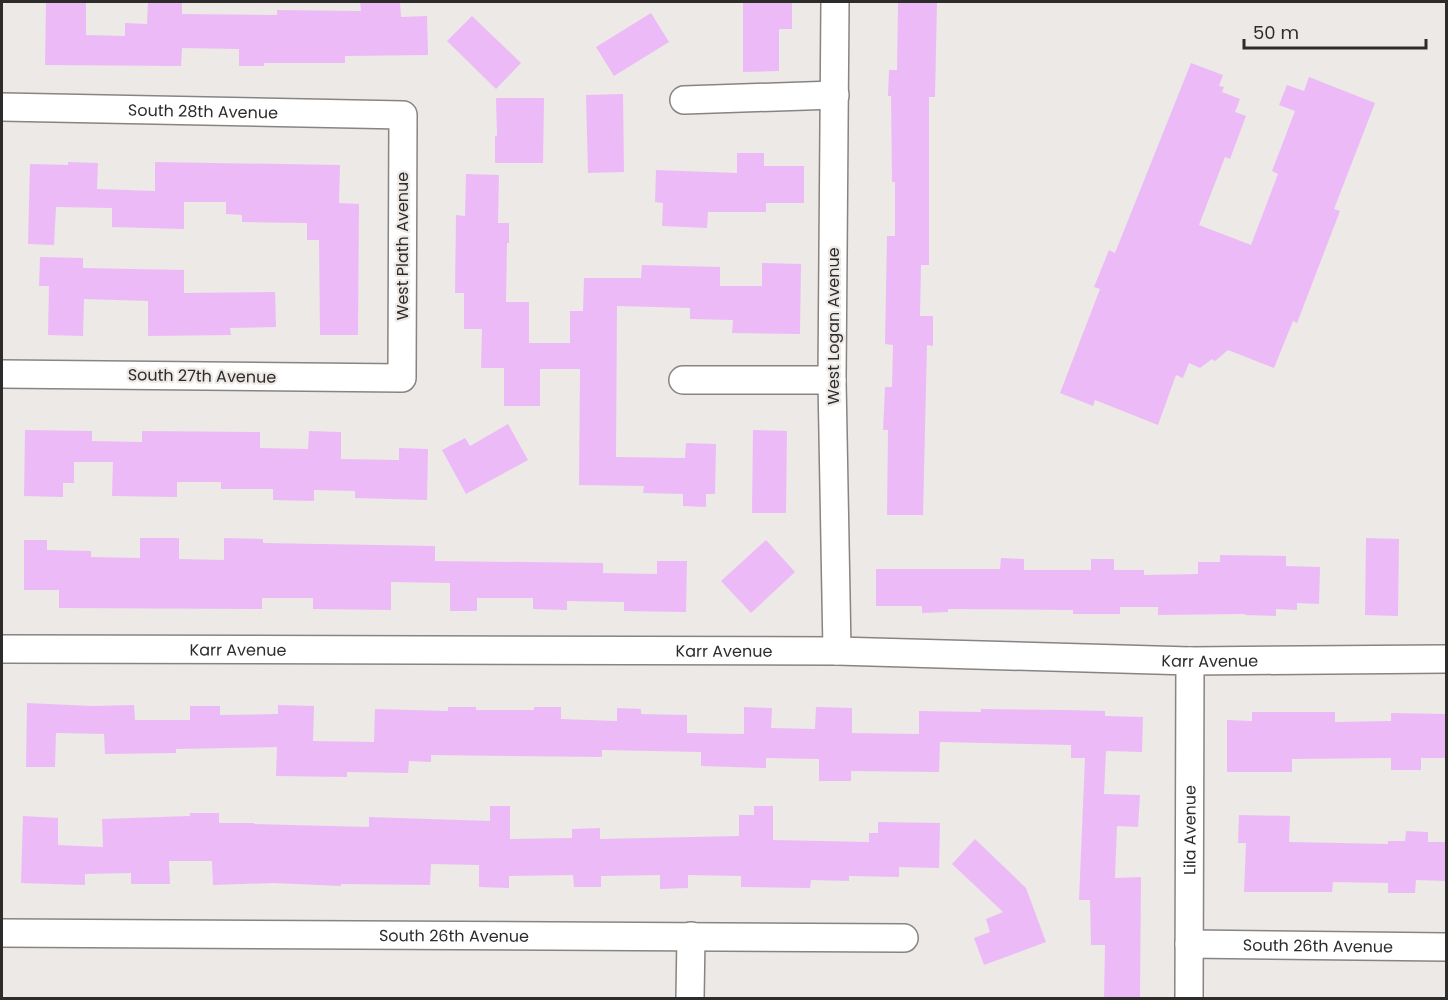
<svg xmlns="http://www.w3.org/2000/svg" width="1448" height="1000" font-family="Poppins,sans-serif">
<rect width="100%" height="100%" fill="#ede9e6"/>
<g fill="#edbaf8">
<path d="M 46,2 L 86,2 L 86,35 L 125,36 L 125,23 L 147,24 L 148,2 L 182,2 L 182,14 L 277,15 L 277,10 L 361,11 L 360,2 L 400,2 L 401,17 L 427,16 L 428,55 L 345,56 L 345,63 L 264,63 L 264,66 L 239,66 L 239,49 L 182,48 L 181,66 L 45,65 Z"/>
<path d="M 792,2 L 792,29 L 779,29 L 779,71 L 743,72 L 743,3 Z"/>
<path d="M 898,2 L 937,2 L 935,97 L 929,97 L 929,265 L 921,265 L 920,316 L 933,316 L 933,346 L 927,345 L 923,515 L 887,515 L 888,430 L 883,430 L 885,387 L 892,387 L 893,345 L 885,344 L 887,236 L 895,236 L 895,182 L 892,182 L 891,96 L 888,96 L 889,70 L 897,70 Z"/>
<path d="M 651,13 L 669,42 L 614,76 L 596,47 Z"/>
<path d="M 472,16 L 521,63 L 496,89 L 447,41 Z"/>
<path d="M 1191,63 L 1223,75 L 1219,86 L 1224,87 L 1222,92 L 1240,99 L 1235,112 L 1246,116 L 1230,159 L 1225,157 L 1199,225 L 1251,245 L 1278,174 L 1272,171 L 1295,111 L 1279,105 L 1287,85 L 1304,91 L 1309,77 L 1375,103 L 1334,209 L 1340,211 L 1297,323 L 1293,321 L 1274,368 L 1228,350 L 1215,361 L 1212,359 L 1200,368 L 1189,363 L 1183,378 L 1176,375 L 1158,425 L 1095,400 L 1093,406 L 1060,393 L 1100,289 L 1094,287 L 1109,250 L 1115,253 Z"/>
<path d="M 623,94 L 624,172 L 588,173 L 586,95 Z"/>
<path d="M 496,98 L 544,98 L 543,163 L 495,163 L 495,136 L 497,136 Z"/>
<path d="M 737,153 L 764,153 L 764,166 L 804,166 L 804,203 L 766,203 L 766,212 L 708,212 L 707,228 L 662,226 L 663,203 L 655,202 L 656,170 L 737,173 Z"/>
<path d="M 68,162 L 98,163 L 97,189 L 155,191 L 155,162 L 340,165 L 339,203 L 359,204 L 358,335 L 320,335 L 319,240 L 307,240 L 307,223 L 242,222 L 242,215 L 226,214 L 226,202 L 184,202 L 184,229 L 112,227 L 112,208 L 56,207 L 54,245 L 28,244 L 30,164 L 68,165 Z"/>
<path d="M 466,174 L 499,175 L 498,223 L 509,223 L 509,243 L 507,243 L 506,302 L 529,302 L 529,343 L 570,343 L 570,311 L 583,311 L 584,278 L 641,278 L 642,265 L 720,267 L 720,286 L 762,286 L 762,263 L 801,264 L 800,334 L 732,333 L 733,320 L 690,319 L 690,308 L 617,306 L 616,457 L 685,458 L 686,443 L 716,444 L 715,494 L 706,494 L 706,507 L 683,506 L 683,494 L 643,493 L 644,486 L 579,485 L 580,369 L 540,369 L 540,406 L 504,406 L 504,368 L 481,368 L 482,329 L 464,329 L 464,293 L 455,293 L 456,215 L 465,216 Z"/>
<path d="M 40,257 L 83,258 L 83,268 L 184,270 L 184,293 L 275,292 L 276,327 L 230,328 L 231,335 L 148,336 L 148,301 L 84,299 L 83,336 L 48,335 L 49,286 L 39,286 Z"/>
<path d="M 508,424 L 528,460 L 466,494 L 442,450 L 465,438 L 470,446 Z"/>
<path d="M 25,430 L 92,431 L 92,441 L 142,442 L 142,431 L 260,432 L 260,448 L 308,449 L 309,431 L 341,432 L 341,459 L 399,460 L 399,448 L 428,449 L 427,500 L 355,498 L 355,491 L 314,490 L 314,501 L 273,500 L 273,489 L 221,489 L 221,482 L 177,482 L 177,497 L 112,496 L 113,462 L 74,462 L 74,483 L 63,483 L 63,497 L 24,496 Z"/>
<path d="M 753,430 L 787,431 L 786,513 L 752,513 Z"/>
<path d="M 140,538 L 179,538 L 179,559 L 224,560 L 224,538 L 263,539 L 263,543 L 435,546 L 435,561 L 603,563 L 603,573 L 657,574 L 657,561 L 687,561 L 686,612 L 624,611 L 624,602 L 567,601 L 567,610 L 533,609 L 533,598 L 477,598 L 477,611 L 450,611 L 450,583 L 391,582 L 391,610 L 313,609 L 313,598 L 262,598 L 262,609 L 59,608 L 59,590 L 24,590 L 24,540 L 47,540 L 47,550 L 91,551 L 91,557 L 140,558 Z"/>
<path d="M 1366,538 L 1399,539 L 1398,616 L 1365,615 Z"/>
<path d="M 766,540 L 795,572 L 751,613 L 721,581 Z"/>
<path d="M 1220,555 L 1286,556 L 1286,566 L 1320,567 L 1319,604 L 1297,603 L 1297,610 L 1276,609 L 1276,616 L 1245,615 L 1245,614 L 1158,615 L 1158,607 L 1120,607 L 1120,614 L 1073,614 L 1073,610 L 948,609 L 948,612 L 922,613 L 922,606 L 876,606 L 876,569 L 1000,569 L 1001,558 L 1024,559 L 1024,570 L 1091,570 L 1091,559 L 1114,559 L 1114,570 L 1144,570 L 1144,575 L 1198,574 L 1198,562 L 1220,562 Z"/>
<path d="M 27,703 L 92,706 L 134,705 L 135,720 L 190,720 L 190,706 L 220,706 L 220,715 L 278,714 L 278,705 L 314,706 L 313,741 L 374,742 L 375,709 L 448,711 L 448,707 L 476,707 L 476,710 L 534,710 L 534,707 L 561,707 L 561,719 L 617,721 L 617,708 L 641,709 L 641,714 L 687,715 L 687,733 L 744,734 L 744,707 L 772,708 L 771,728 L 815,729 L 816,707 L 852,708 L 852,733 L 919,734 L 919,711 L 981,712 L 981,709 L 1065,710 L 1105,711 L 1105,716 L 1143,717 L 1142,752 L 1106,751 L 1104,794 L 1140,795 L 1138,827 L 1117,826 L 1115,878 L 1141,877 L 1140,999 L 1104,999 L 1105,945 L 1091,945 L 1090,900 L 1079,900 L 1085,758 L 1071,758 L 1071,745 L 940,742 L 939,772 L 851,771 L 851,781 L 819,781 L 819,759 L 766,758 L 766,768 L 701,766 L 701,752 L 602,750 L 602,757 L 431,755 L 431,762 L 409,761 L 408,773 L 347,772 L 347,777 L 276,776 L 277,747 L 176,749 L 176,753 L 105,754 L 104,734 L 56,733 L 55,767 L 26,767 Z"/>
<path d="M 1252,712 L 1335,712 L 1335,722 L 1391,721 L 1391,713 L 1446,714 L 1446,758 L 1421,758 L 1421,770 L 1391,770 L 1391,758 L 1292,759 L 1292,772 L 1227,772 L 1227,720 L 1252,721 Z"/>
<path d="M 490,806 L 510,806 L 510,839 L 572,838 L 572,829 L 600,828 L 600,839 L 739,836 L 739,815 L 754,815 L 754,806 L 773,806 L 773,840 L 869,842 L 869,833 L 878,833 L 878,822 L 940,823 L 939,868 L 899,867 L 899,877 L 849,876 L 849,881 L 811,880 L 810,888 L 741,887 L 741,876 L 688,875 L 688,888 L 660,889 L 660,875 L 601,876 L 601,887 L 574,887 L 573,875 L 509,876 L 509,888 L 479,887 L 479,865 L 431,864 L 430,885 L 341,884 L 341,886 L 273,883 L 213,885 L 212,861 L 169,861 L 170,884 L 131,884 L 131,873 L 85,874 L 85,885 L 21,883 L 23,816 L 58,818 L 58,845 L 103,847 L 102,819 L 190,816 L 190,813 L 219,813 L 219,823 L 254,823 L 254,824 L 369,827 L 369,817 L 490,821 Z"/>
<path d="M 1239,815 L 1290,816 L 1289,842 L 1388,844 L 1388,841 L 1405,841 L 1406,831 L 1428,832 L 1428,842 L 1446,842 L 1446,881 L 1416,880 L 1415,893 L 1388,893 L 1388,883 L 1333,882 L 1332,892 L 1244,892 L 1246,843 L 1238,843 Z"/>
<path d="M 975,839 L 1026,888 L 1046,942 L 984,965 L 974,938 L 990,932 L 986,919 L 1003,912 L 952,864 Z"/>
</g>
<g fill="none" stroke-linecap="round" stroke-linejoin="round">
<defs>
<g id="minor">
<path d="M 835,2 L 832,380 L 837,651"/>
<path d="M 684,100 L 835,95"/>
<path id="s1" d="M 2,107 L 403,115 L 402,378 L 2,374"/>
<path d="M 683,380 L 832,380"/>
<path id="s2" d="M 2,649 L 837,651 L 1190,661 L 1446,659"/>
<path id="s3" d="M 2,933 L 904,938"/>
<path id="s4" d="M 1189,944 L 1446,947"/>
<path d="M 690,998 L 691,936"/>
<path id="s5" d="M 1189,998 L 1190,661"/>
</g>
</defs>
<use href="#minor" stroke="#888481" stroke-width="30"/>
<use href="#minor" stroke="#fff" stroke-width="27"/>
</g>
<g text-anchor="middle" dominant-baseline="central" stroke-width="4.5" stroke-linejoin="round" paint-order="stroke">
<g font-size="16" fill="#2e2c2b" stroke="#ede9e6">
<text stroke="none"><textPath href="#s1" startOffset="201">South 28th Avenue</textPath></text>
<text transform="translate(402 246) rotate(-90)">West Plath Avenue</text>
<text transform="translate(833 326) rotate(-90)">West Logan Avenue</text>
<text transform="translate(202 376) rotate(1)">South 27th Avenue</text>
<text stroke="none"><textPath href="#s2" startOffset="236">Karr Avenue</textPath></text>
<text stroke="none"><textPath href="#s2" startOffset="722">Karr Avenue</textPath></text>
<text stroke="none"><textPath href="#s2" startOffset="1208">Karr Avenue</textPath></text>
<text stroke="none"><textPath href="#s5" startOffset="168">Lila Avenue</textPath></text>
<text stroke="none"><textPath href="#s3" startOffset="452">South 26th Avenue</textPath></text>
<text stroke="none"><textPath href="#s4" startOffset="129">South 26th Avenue</textPath></text>
</g>
</g>
<rect width="1448" height="1000" fill="none" stroke="#2e2c2b" stroke-width="6"/>
<path d="M1244 39v9h182v-9" fill="none" stroke="#2e2c2b" stroke-width="3"/>
<text x="1253" y="39" font-size="18" fill="#2e2c2b" stroke="#ede9e6" stroke-width="4.5" paint-order="stroke">50 m</text>
</svg>
